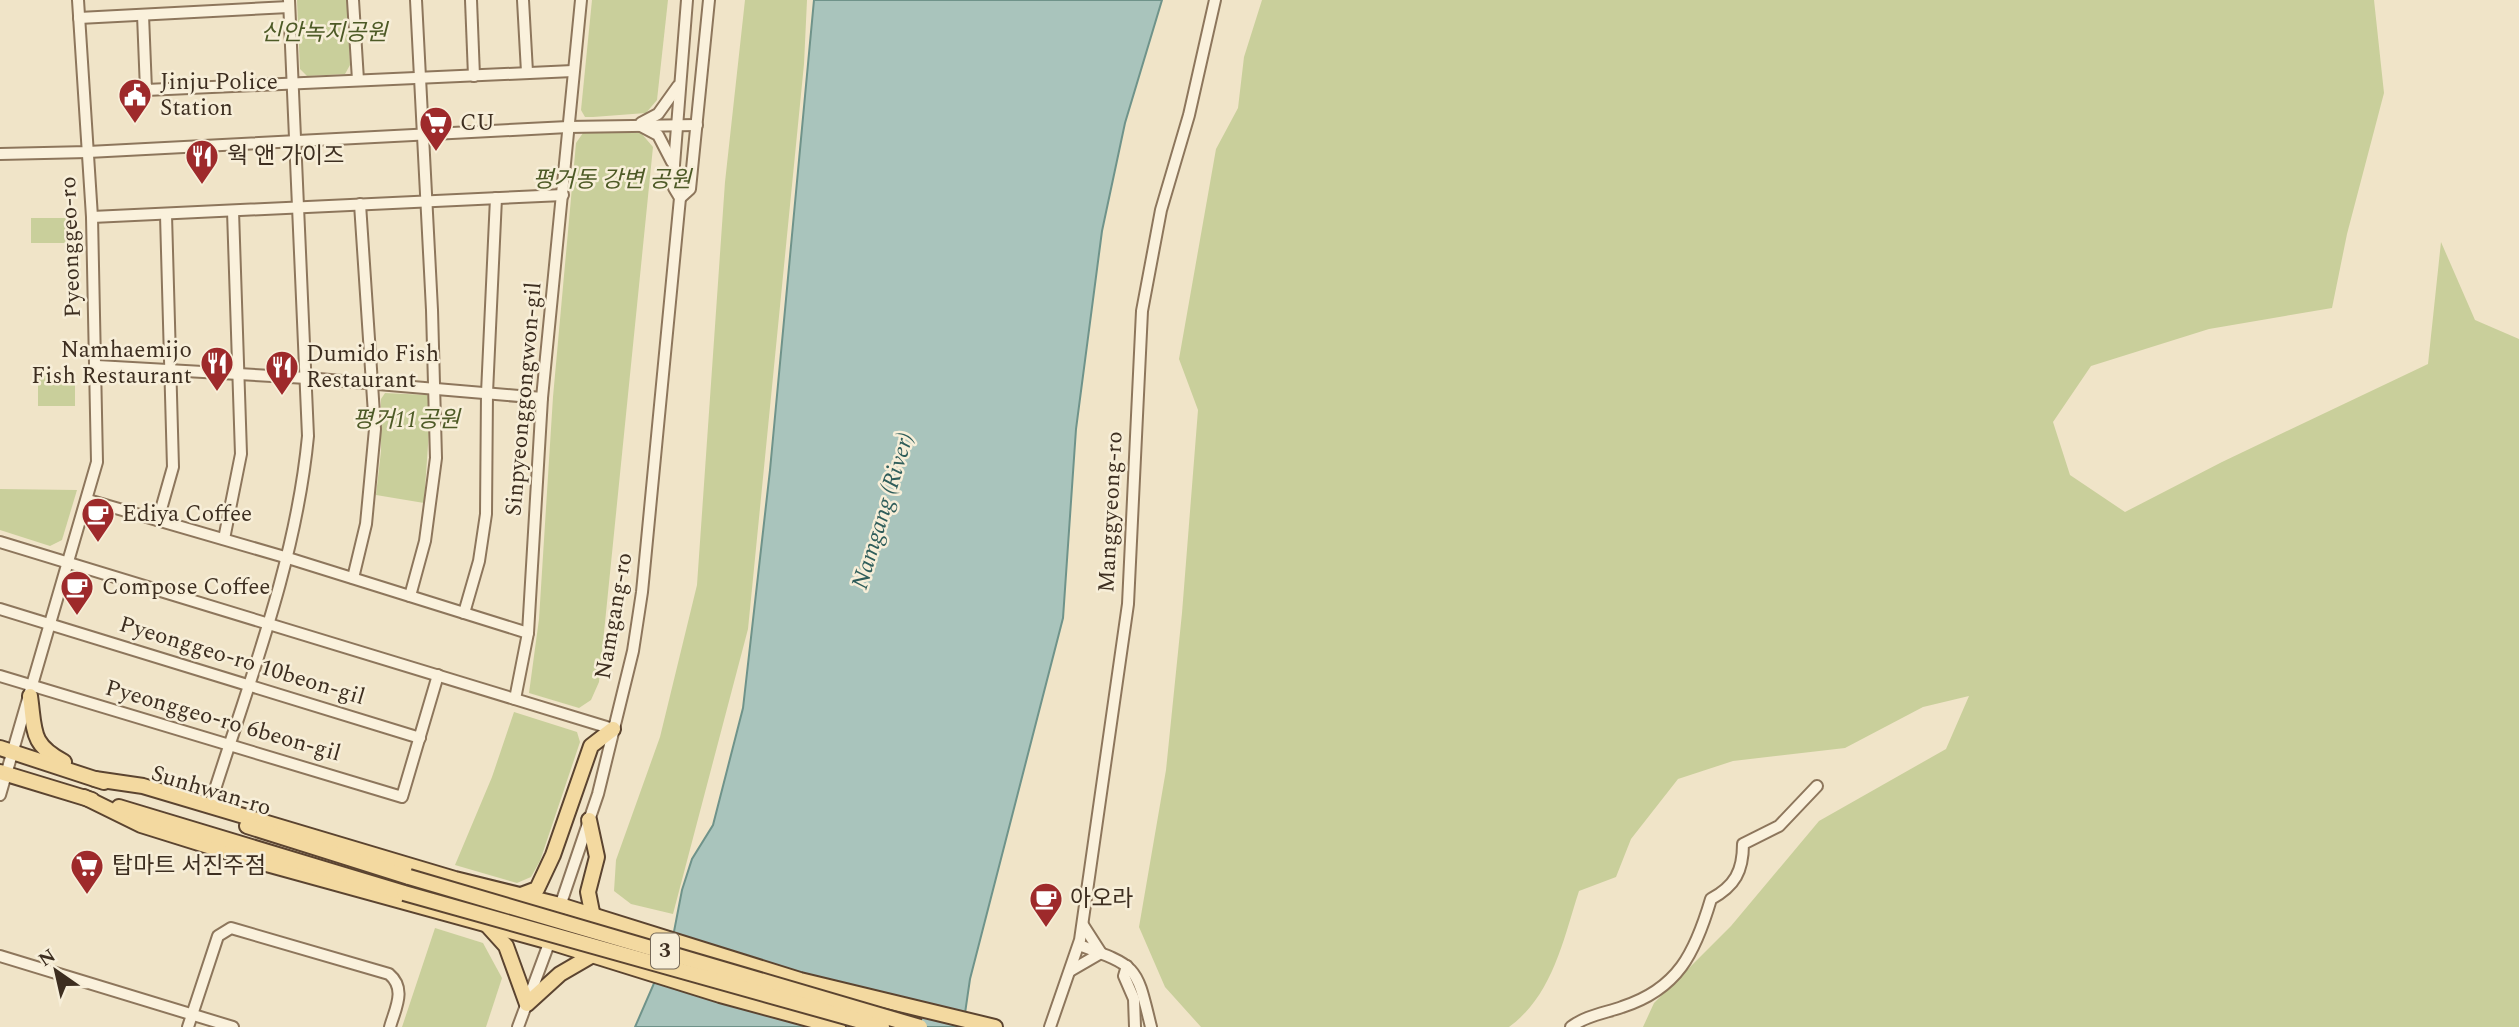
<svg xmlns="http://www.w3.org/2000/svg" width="2519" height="1027" font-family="Spectral,'Noto Sans KR',serif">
<rect width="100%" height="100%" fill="#f0e4c8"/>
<g fill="#c9cf9b">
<path d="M 297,0 L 347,0 L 350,65 L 345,74 L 307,76 L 300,69 Z"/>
<path d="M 592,0 L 668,0 L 657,100 L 646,113 L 593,117 L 585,117 L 581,110 Z"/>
<path d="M 745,0 L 807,0 L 804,64 L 748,629 L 673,914 L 631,904 L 614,891 L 616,860 L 660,737 L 697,585 L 725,182 Z"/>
<path d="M 1262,0 L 2374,0 L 2384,93 L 2347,234 L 2332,308 L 2209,329 L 2091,366 L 2053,422 L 2070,475 L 2125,512 L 2222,462 L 2428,364 L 2441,242 L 2475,320 L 2519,339 L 2519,1027 L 1643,1027 L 1654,1003 L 1731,926 L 1819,821 L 1946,749 L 1969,696 L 1923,707 L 1845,748 L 1733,761 L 1678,779 L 1631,839 L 1616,877 L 1579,891 C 1563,940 1553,995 1509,1027 L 1201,1027 L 1165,987 L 1139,927 L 1166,770 L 1182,613 L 1198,410 L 1179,359 L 1216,149 L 1238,108 L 1244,57 Z"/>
<path d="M 583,133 L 641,133 L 653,147 L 599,682 L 591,700 L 579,708 L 529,693 L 539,619 L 553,397 L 576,143 Z"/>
<path d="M 31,218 L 66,218 L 67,243 L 31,243 Z"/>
<path d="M 75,375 L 75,406 L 38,406 L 38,376 Z"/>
<path d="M 385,393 L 427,395 L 431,402 L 424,503 L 376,495 L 381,451 L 381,399 Z"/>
<path d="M 0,489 L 77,490 L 62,540 L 50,546 L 0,530 Z"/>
<path d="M 514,712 L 577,732 L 580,742 L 540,861 L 531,877 L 517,883 L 455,865 L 492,777 Z"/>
<path d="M 435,928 L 483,943 L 502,978 L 486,1027 L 402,1027 Z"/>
</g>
<path fill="#a9c4bc" stroke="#6f938a" stroke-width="2" d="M 814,0 L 1162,0 L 1125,123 L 1102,231 L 1076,429 L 1063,618 L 970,979 L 963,1027 L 635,1027 L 672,942 L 682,890 L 692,859 L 713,825 L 743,708 L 770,470 Z"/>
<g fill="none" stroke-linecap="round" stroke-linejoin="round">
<defs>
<g id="minor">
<path d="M 353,0 L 358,80"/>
<path d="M 471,0 L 474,76"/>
<path d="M 523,0 L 527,72"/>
<path d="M 143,15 L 146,90 L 573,71"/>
<path d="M 79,18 L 289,7"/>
<path d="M 641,123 L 658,114 L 678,86"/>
<path d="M 641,126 L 658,135 L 672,162"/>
<path d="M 0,154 L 88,152 L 568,127 L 697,125"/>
<path d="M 680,198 L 690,189 L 709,0"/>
<path d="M 92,217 L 563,195"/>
<path d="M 97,366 L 307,378 L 542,398"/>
<path d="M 88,500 L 288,558 L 528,633"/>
<path d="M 158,520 L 173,467 L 166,215"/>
<path d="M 224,539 L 241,454 L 233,211"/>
<path d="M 0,542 L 613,729"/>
<path d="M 353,578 L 366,524 L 375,429 L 360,204"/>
<path d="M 410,596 L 425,541 L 436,458 L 432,310 L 416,0"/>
<path d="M 0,609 L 420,738"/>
<path d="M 464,613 L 479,561 L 486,514 L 487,393 L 496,198"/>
<path d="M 0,676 L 402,797 L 438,675"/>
<path d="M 515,699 L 528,633 L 542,398 L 581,0"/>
<path d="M 0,795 L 97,462 L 92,217 L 78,0"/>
<path d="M 210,805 C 248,684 296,563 308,436 L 289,0"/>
<path d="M 558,912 L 598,794 L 633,651 L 642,592 L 680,198 L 674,188 L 674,165 L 687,0"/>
<path d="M 1079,945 C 1139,967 1136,966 1151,1027"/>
<path d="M 0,956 L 233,1027"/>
<path d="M 1127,966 L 1124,976 L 1134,999 L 1135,1027"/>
<path d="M 1070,971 L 1101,953 L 1083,925"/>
<path d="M 188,1027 L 218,936 L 231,928 L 389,974 C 407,989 395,1009 390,1027"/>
<path d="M 518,1027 L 551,938"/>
<path d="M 1050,1027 L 1080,940 L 1128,604 L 1142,311 L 1161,210 L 1189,115 L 1215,0"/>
<path d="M 1571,1027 C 1585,1016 1605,1013 1622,1007 C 1678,989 1695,953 1711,899 C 1735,886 1743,871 1743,844 L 1779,826 L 1817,786"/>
</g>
<g id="major">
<path d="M 30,696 C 35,731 30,744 64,762"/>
<path d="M 0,748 L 104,782"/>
<path d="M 0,772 L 92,800"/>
<path d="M 95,779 L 143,786 L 455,879 L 560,905 L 800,980 L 995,1027"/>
<path d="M 84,797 L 141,825 L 263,863 L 550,942 L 720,995 L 838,1027"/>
<path d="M 119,807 L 404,893"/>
<path d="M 589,820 L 597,857 L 588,892 L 593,917"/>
<path d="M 247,826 L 409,877"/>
<path d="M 521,895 L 537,889 L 553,855 L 591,746 L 613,729"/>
<path d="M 487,925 L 506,946 L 527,1004 L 560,974 L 591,956"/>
</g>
</defs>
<use href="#minor" stroke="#8d765c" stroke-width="14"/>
<use href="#major" stroke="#5b4430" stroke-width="18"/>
<use href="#minor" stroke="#faf1dc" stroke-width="10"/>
<use href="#major" stroke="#f3d9a0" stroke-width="14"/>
<defs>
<g id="major-bridge">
<path d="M 409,877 L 920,1027"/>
<path d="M 404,893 L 882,1027"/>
</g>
</defs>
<use href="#major-bridge" stroke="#5b4430" stroke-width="18" stroke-linecap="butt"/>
<use href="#major-bridge" stroke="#f3d9a0" stroke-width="14"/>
</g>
<defs>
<symbol id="civic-pin" viewBox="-11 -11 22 30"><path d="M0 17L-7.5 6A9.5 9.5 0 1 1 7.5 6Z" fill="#9e2a2b" stroke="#f7eed8"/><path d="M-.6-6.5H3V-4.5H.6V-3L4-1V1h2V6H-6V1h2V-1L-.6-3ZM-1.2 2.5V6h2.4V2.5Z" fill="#fff"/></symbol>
<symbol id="supermarket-pin" viewBox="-11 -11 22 30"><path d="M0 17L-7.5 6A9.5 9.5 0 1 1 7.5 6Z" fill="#9e2a2b" stroke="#f7eed8"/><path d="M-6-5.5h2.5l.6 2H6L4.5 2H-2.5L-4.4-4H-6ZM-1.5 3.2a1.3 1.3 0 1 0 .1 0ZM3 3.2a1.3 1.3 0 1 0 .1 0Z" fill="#fff"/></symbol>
<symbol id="restaurant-pin" viewBox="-11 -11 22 30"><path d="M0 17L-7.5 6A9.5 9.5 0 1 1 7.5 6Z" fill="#9e2a2b" stroke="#f7eed8"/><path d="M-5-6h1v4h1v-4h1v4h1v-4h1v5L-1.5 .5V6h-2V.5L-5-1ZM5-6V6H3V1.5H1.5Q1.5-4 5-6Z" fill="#fff"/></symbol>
<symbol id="cafe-pin" viewBox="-11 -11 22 30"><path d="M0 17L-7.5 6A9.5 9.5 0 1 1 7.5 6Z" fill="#9e2a2b" stroke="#f7eed8"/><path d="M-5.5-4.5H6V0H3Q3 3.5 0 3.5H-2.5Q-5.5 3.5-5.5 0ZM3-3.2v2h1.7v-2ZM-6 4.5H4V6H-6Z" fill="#fff"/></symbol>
</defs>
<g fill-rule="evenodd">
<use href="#civic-pin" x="116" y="76" width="38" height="52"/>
<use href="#supermarket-pin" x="417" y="104" width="38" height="52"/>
<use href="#restaurant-pin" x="183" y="137" width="38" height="52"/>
<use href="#restaurant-pin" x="198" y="344" width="38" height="52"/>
<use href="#restaurant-pin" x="263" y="348" width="38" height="52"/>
<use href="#cafe-pin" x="79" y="495" width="38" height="52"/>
<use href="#cafe-pin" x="58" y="568" width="38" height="52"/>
<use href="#supermarket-pin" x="68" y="847" width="38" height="52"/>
<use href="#cafe-pin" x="1027" y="880" width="38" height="52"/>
</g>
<g text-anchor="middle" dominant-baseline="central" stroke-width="5" stroke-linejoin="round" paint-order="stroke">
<rect fill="#f7eed8" stroke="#756857" stroke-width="2" x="651" y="933.5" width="28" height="35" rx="5"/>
<g font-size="21" font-weight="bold" fill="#3d2e20">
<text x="665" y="951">3</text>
</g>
<g font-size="23" font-style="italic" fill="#4d5a26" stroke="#f7eed8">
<text x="324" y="33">신안녹지공원</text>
<text x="612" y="180">평거동 강변 공원</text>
<text x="406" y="420">평거11공원</text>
</g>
<g font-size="23" fill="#3d2e20" stroke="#f7eed8" text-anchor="start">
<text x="160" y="82">Jinju Police<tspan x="160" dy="26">Station</tspan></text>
<text x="460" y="123">CU</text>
<text x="227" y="156">웍 앤 가이즈</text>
<text x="192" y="350" text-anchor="end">Namhaemijo<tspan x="192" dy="26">Fish Restaurant</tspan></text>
<text x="306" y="354">Dumido Fish<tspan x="306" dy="26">Restaurant</tspan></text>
<text x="122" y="514">Ediya Coffee</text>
<text x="102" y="587">Compose Coffee</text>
<text x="112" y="866">탑마트 서진주점</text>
<text x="1070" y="899">아오라</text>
</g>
<g font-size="23" fill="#3d2e20" stroke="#f7eed8">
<text transform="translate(71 247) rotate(-92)">Pyeonggeo-ro</text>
<text transform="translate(524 399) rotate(-85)">Sinpyeonggongwon-gil</text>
<text transform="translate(1111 512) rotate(-87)">Manggyeong-ro</text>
<text transform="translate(614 616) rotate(-80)">Namgang-ro</text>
<text transform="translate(242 661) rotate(17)">Pyeonggeo-ro 10beon-gil</text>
<text transform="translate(223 721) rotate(16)">Pyeonggeo-ro 6beon-gil</text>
<text transform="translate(211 791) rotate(17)">Sunhwan-ro</text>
</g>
<g font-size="24" font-style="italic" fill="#2f5d5a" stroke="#f7eed8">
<text transform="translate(883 511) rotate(-73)">Namgang (River)</text>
</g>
</g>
<g transform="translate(56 971) rotate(326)" stroke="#f7eed8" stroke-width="5" paint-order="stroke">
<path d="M0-5L12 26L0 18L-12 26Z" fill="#3d2e20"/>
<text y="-10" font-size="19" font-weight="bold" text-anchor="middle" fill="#3d2e20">N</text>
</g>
</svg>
